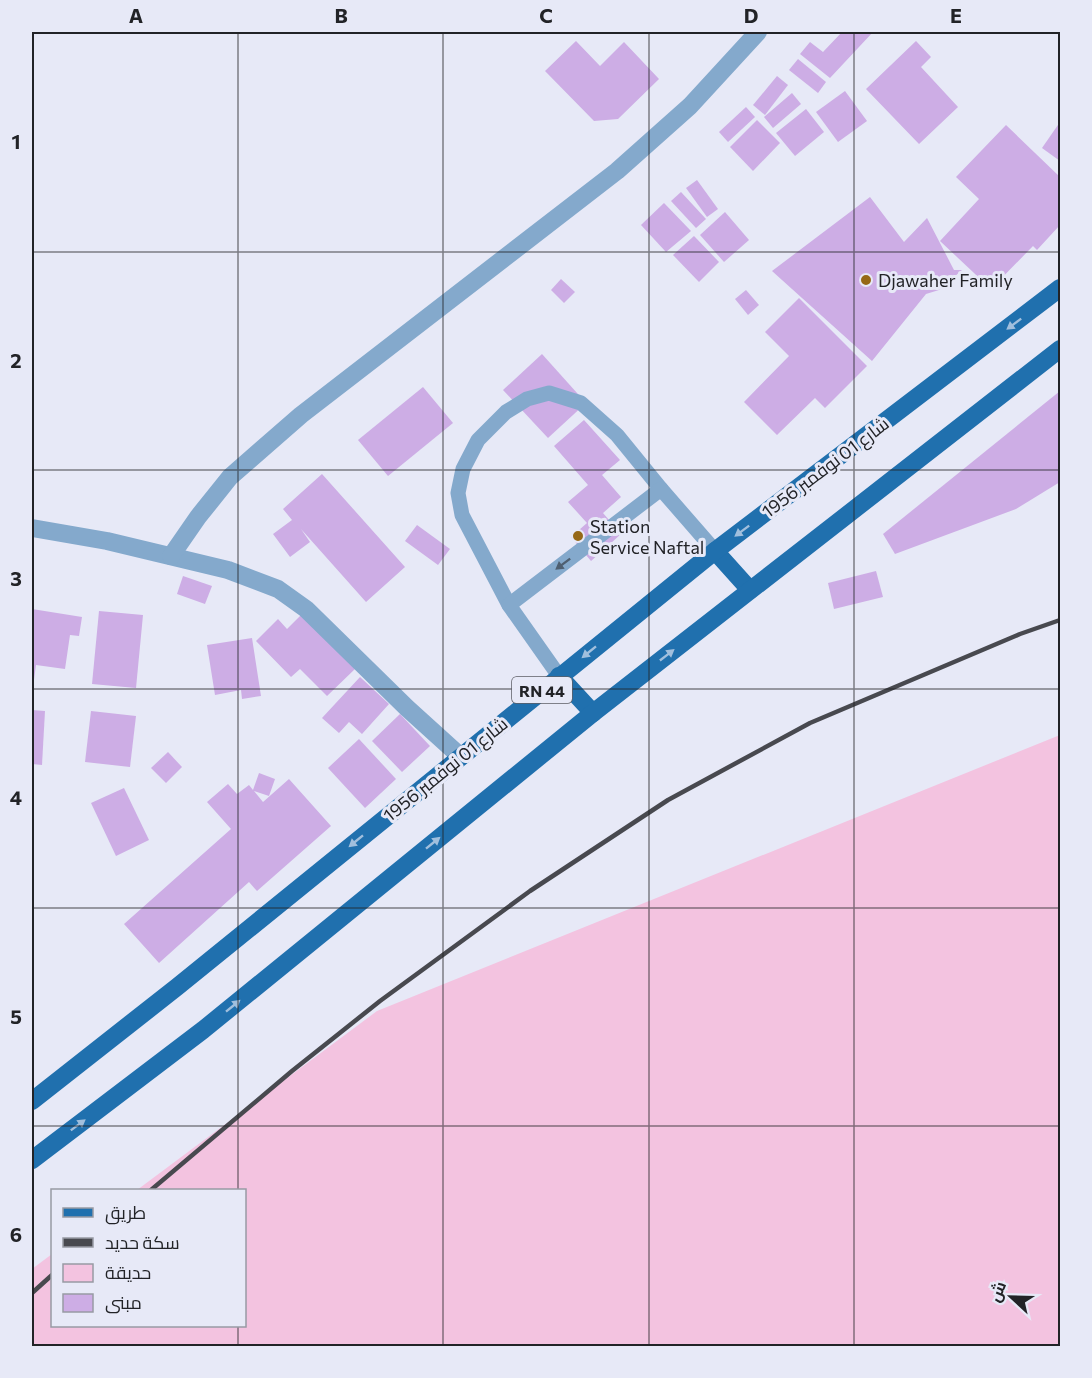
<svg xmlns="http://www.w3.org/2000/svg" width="1092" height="1378" font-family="Commissioner,Cairo,sans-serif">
<rect width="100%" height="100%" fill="#e7e9f7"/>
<path fill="#f3c3e0" d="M 1060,735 L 1060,1346 L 32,1346 L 32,1269 L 52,1254 L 52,1326 L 244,1326 L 244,1190 L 137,1190 L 377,1011 Z"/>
<g fill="#cdade5">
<path d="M 842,32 L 873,32 L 830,78 L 800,54 L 810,42 L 823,52 Z"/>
<path d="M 576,41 L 600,66 L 624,42 L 659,79 L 618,119 L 594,121 L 545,71 Z"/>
<path d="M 916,41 L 931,57 L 921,67 L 958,107 L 919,144 L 866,89 Z"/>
<path d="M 798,59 L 826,82 L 818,93 L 789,70 Z"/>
<path d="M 777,76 L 788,85 L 765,115 L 753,105 Z"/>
<path d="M 845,91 L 867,121 L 838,142 L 816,112 Z"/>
<path d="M 792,93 L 801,104 L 773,128 L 764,117 Z"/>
<path d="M 746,107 L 755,117 L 728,142 L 719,132 Z"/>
<path d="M 806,109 L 824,132 L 795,156 L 776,133 Z"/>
<path d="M 757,120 L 780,143 L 753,171 L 730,147 Z"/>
<path d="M 1060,122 L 1060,161 L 1042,148 Z"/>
<path d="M 1006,125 L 1060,177 L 1060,225 L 1037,250 L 1033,246 L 991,289 L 940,241 L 979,199 L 956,177 Z"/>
<path d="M 697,180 L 718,209 L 707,217 L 686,188 Z"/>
<path d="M 681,192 L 706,219 L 696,228 L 671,201 Z"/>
<path d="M 870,197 L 904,242 L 927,218 L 954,270 L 962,270 L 939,290 L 926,294 L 872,361 L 772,271 Z"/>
<path d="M 664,203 L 691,231 L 666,252 L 641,225 Z"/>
<path d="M 725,212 L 749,240 L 724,262 L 700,235 Z"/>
<path d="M 694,236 L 719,262 L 699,282 L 673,255 Z"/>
<path d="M 561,279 L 575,292 L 564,303 L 551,290 Z"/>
<path d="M 746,290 L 759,305 L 748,315 L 735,299 Z"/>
<path d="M 799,298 L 867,366 L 825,408 L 815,398 L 777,435 L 744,402 L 789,356 L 765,332 Z"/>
<path d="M 542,354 L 586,403 L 548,438 L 503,390 Z"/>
<path d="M 423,387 L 453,423 L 388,476 L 358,440 Z"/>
<path d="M 1060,391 L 1060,482 L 1016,509 L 895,554 L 883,534 Z"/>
<path d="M 584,420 L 620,460 L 602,475 L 621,497 L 603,513 L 621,534 L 591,561 L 571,537 L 587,523 L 568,502 L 588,485 L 554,446 Z"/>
<path d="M 322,474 L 405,567 L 366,602 L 301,529 L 310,542 L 290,557 L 273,534 L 292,520 L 283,509 Z"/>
<path d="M 417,525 L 450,549 L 438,565 L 405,541 Z"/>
<path d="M 876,571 L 883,597 L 834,609 L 828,583 Z"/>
<path d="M 183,576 L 212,586 L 205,604 L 177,594 Z"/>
<path d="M 32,609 L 82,617 L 79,636 L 70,635 L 65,669 L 36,665 L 33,687 Z"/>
<path d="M 99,611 L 143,615 L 136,688 L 92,684 Z"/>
<path d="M 302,614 L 356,668 L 327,696 L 300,669 L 291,677 L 256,641 L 278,619 L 287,629 Z"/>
<path d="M 252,638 L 261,696 L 242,699 L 241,690 L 215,695 L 207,645 Z"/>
<path d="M 360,677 L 389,704 L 362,734 L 349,722 L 339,733 L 322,718 Z"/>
<path d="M 32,710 L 45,711 L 42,765 L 32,764 Z"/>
<path d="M 91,711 L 136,716 L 130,767 L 85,762 Z"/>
<path d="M 400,714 L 430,746 L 402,772 L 372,741 Z"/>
<path d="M 359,739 L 396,779 L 365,808 L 328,768 Z"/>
<path d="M 168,752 L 182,767 L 166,783 L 151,768 Z"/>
<path d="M 259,773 L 275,779 L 269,796 L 254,791 L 263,802 L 289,779 L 331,826 L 257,891 L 249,882 L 159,963 L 124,924 L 231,829 L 207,802 L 228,784 L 237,794 L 249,785 L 253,790 Z"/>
<path d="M 124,788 L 149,840 L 116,856 L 91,803 Z"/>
</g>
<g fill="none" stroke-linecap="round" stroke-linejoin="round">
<g stroke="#84a9cc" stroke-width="15">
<path d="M 509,605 L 462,515 L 458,493 L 463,469 L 478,440 L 506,412 L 527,399 L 549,393 L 581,403 L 617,435 L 661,489"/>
<path d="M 559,676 L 509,605 L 661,489 L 715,551"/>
</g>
<g stroke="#84a9cc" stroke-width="18">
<path d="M 32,528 L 107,541 L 228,570 L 278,589 L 306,609 L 407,708 L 460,756"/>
<path d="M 171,556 L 198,517 L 230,477 L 301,415 L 617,171 L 690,106 L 758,32"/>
</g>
<g stroke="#2070ae" stroke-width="18">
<path d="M 715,551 L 750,590"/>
<path d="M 559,676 L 593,713"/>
<path d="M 32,1101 L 177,987 L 715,551 L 1060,288"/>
<path d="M 32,1160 L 203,1030 L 593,713 L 1060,349"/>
</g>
<g stroke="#48494f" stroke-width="4.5">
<path d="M 151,1190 L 292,1071 L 380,1001 L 530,891 L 668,800 L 810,723 L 1020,634 L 1060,620"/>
<path d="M 32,1293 L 52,1275"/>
</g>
</g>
<defs><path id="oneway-solid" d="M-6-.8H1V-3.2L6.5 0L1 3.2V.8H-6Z" transform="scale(1.5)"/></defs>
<g fill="#a1bfdd">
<use href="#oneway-solid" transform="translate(1014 324) rotate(143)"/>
<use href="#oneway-solid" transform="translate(742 531) rotate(143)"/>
<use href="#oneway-solid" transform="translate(589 652) rotate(141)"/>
<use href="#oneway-solid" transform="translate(667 655) rotate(-38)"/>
<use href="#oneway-solid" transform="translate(356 841) rotate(141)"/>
<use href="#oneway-solid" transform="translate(433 843) rotate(-39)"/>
<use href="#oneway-solid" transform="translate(233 1006) rotate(-39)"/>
<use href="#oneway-solid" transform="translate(78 1125) rotate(-37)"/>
</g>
<use fill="#4e5f71" href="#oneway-solid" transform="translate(563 564) rotate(143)"/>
<path fill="none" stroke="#222327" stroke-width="1.5" stroke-opacity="0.55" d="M 238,32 L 238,1190M 443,32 L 443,1346M 649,32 L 649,1346M 854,32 L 854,1346M 32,252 L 1060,252M 32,470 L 1060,470M 32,689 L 1060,689M 32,908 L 1060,908M 32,1126 L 1060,1126M 238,1326 L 238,1346"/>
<g fill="#966817" stroke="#e7e9f7" stroke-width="2">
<circle cx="866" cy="280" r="6"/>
<circle cx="578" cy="536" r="6"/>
</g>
<g text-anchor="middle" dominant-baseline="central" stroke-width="6" stroke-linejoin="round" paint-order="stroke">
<rect fill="#e7e9f7" stroke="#5d5e65" stroke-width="1.5" x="512" y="677" width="60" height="26" rx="4.5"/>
<g font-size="16" font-weight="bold" fill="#222327">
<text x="542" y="690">RN 44</text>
</g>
<g font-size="18" fill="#222327" stroke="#e7e9f7" text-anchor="start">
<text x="878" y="280">Djawaher Family</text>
<text x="590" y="526">Station<tspan x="590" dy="21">Service Naftal</tspan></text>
</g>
<g font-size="18" fill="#222327" stroke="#e7e9f7">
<text transform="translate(825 467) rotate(-37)">شارع 01 نوفمبر 1956</text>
<text transform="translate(445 769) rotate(-39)">شارع 01 نوفمبر 1956</text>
</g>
</g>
<rect width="1092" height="1378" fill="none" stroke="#e7e9f7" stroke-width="66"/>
<rect x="51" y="1189" width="195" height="138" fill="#e7e9f7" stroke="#989aa4" stroke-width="1.5"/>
<rect x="63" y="1208" width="30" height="9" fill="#2070ae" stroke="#989aa4" stroke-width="1.5"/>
<text x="105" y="1219" font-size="18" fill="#222327">طريق</text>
<rect x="63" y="1238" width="30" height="9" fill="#48494f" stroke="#989aa4" stroke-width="1.5"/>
<text x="105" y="1249" font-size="18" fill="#222327">سكة حديد</text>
<rect x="63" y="1264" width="30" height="18" fill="#f3c3e0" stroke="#989aa4" stroke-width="1.5"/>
<text x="105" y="1279" font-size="18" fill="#222327">حديقة</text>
<rect x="63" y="1294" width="30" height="18" fill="#cdade5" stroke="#989aa4" stroke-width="1.5"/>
<text x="105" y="1309" font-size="18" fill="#222327">مبنى</text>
<g transform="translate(1011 1297) rotate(292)" stroke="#e7e9f7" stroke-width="4.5" paint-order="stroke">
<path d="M0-4.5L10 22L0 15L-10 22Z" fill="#222327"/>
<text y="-9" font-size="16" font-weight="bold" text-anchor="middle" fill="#222327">ش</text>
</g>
<rect x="33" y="33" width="1026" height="1312" fill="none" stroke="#222327" stroke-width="2"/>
<g font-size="20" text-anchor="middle" font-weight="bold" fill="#222327">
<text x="136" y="23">A</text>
<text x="341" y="23">B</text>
<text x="546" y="23">C</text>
<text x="751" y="23">D</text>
<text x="956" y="23">E</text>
<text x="16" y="149">1</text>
<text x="16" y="368">2</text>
<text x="16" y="586">3</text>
<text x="16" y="805">4</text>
<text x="16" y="1024">5</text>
<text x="16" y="1242">6</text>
</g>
</svg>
